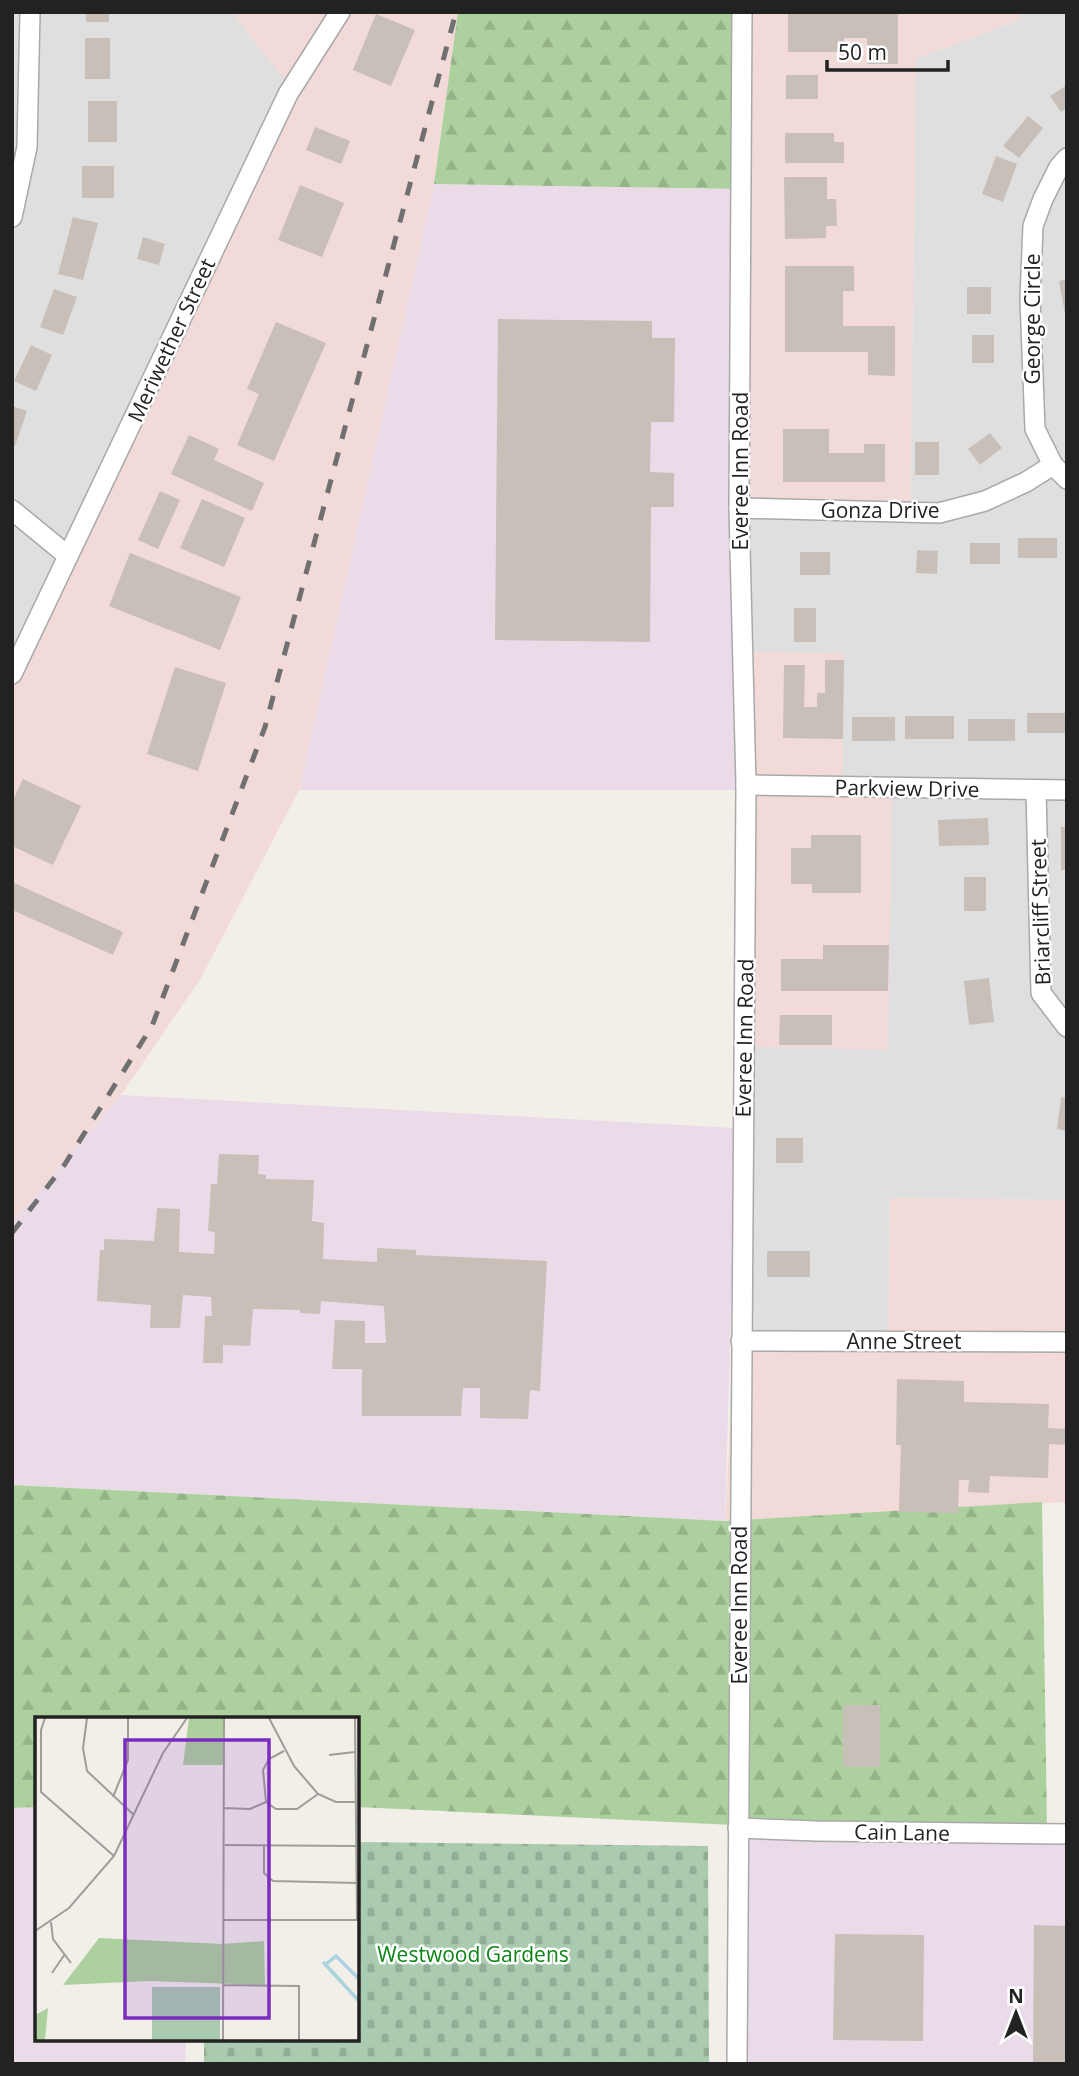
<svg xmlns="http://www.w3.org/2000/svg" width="1079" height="2076" font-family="'Open Sans',sans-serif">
<defs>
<pattern id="forest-firs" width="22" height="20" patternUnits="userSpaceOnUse" patternTransform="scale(1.75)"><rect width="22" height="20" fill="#add19e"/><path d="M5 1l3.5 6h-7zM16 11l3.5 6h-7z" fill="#95b388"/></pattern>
<pattern id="cemetery-stones" width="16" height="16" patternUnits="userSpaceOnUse" patternTransform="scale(1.75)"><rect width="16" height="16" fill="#aacbaf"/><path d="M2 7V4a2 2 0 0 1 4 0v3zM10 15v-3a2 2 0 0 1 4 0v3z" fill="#92ae96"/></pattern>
</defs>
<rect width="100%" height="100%" fill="#f2efe9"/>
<g fill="#e0dfdf">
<path d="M 12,12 L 232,12 L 289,85 L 12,672 Z"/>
<path d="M 1019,12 L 1067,12 L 1067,1200 L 890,1198 L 888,1343 L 735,1339 L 736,1046 L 842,783 L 738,651 L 738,517 L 910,519 L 916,59 L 1021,19 Z"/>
</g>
<g fill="#f2dad9">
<path d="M 232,12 L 458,12 L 434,184 L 299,790 L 201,978 L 121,1095 L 12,1223 L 12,672 L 289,85 Z"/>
<path d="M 739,12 L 1019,12 L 1021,19 L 916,59 L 910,519 L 738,517 Z"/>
<path d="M 738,651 L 844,654 L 842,782 L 892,787 L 888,1050 L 736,1046 Z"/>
<path d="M 890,1198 L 1067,1200 L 1067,1502 L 725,1521 L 735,1339 L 888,1342 Z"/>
</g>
<g fill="#ebdbe8">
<path d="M 434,184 L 739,189 L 737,790 L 299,790 Z"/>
<path d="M 121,1095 L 736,1128 L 725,1521 L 12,1485 L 12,1223 Z"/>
<path d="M 37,1807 L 37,2039 L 186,2039 L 185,2064 L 12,2064 L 12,1808 Z"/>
<path d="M 734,1825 L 1067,1829 L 1067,2064 L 736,2064 Z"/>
</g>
<g fill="url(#forest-firs)">
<path d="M 458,12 L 739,12 L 739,189 L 434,184 Z"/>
<path d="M 12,1485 L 725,1521 L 1042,1502 L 1047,1828 L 734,1825 L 357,1807 L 357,1719 L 37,1719 L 37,1807 L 12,1808 Z"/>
</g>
<path fill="url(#cemetery-stones)" d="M 357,1842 L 708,1846 L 709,2064 L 204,2064 L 204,2039 L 357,2039 Z"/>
<g fill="#c7bfb8">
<rect x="86" y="12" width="23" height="10"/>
<path d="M 788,12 L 898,12 L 898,64 L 867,64 L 867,38 L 844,38 L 844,52 L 788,52 Z"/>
<path d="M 376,14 L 415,30 L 391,86 L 353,70 Z"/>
<rect x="85" y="38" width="25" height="41"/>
<rect x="786" y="75" width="32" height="24"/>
<path d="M 1067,85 L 1067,108 L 1061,112 L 1050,96 Z"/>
<rect x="88" y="101" width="29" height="41"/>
<path d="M 1028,116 L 1043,128 L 1019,158 L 1003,146 Z"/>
<path d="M 315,127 L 350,141 L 341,164 L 306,150 Z"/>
<path d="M 785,133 L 834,133 L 834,142 L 844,142 L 844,163 L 785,163 Z"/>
<path d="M 996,156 L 1017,164 L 1003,202 L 982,194 Z"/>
<rect x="82" y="166" width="32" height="32"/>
<path d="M 784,177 L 827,177 L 827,199 L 836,199 L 837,226 L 826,226 L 826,238 L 785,239 Z"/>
<path d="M 300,185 L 344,203 L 322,257 L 278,240 Z"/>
<path d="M 73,217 L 98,223 L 83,280 L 58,274 Z"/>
<path d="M 143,237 L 165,244 L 159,265 L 137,259 Z"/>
<path d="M 785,266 L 854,266 L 854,291 L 843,291 L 843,326 L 895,326 L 895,376 L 868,375 L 868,352 L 785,352 Z"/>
<path d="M 1067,279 L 1067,314 L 1065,314 L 1059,281 Z"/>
<rect x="967" y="287" width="24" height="27"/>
<path d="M 54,289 L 77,297 L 63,335 L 40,327 Z"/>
<path d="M 498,319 L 652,321 L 652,338 L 675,338 L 674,422 L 651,422 L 650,472 L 674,473 L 674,507 L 651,507 L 650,642 L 495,640 Z"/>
<path d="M 276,322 L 326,343 L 274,461 L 237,445 L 259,394 L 247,389 Z"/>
<rect x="972" y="335" width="22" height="28"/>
<path d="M 31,345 L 52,355 L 36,391 L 14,381 Z"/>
<path d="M 12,406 L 27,411 L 15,446 L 12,445 Z"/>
<path d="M 783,429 L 829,429 L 829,453 L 864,453 L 864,444 L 885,444 L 885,482 L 783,482 Z"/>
<path d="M 990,433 L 1002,448 L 980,465 L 968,449 Z"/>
<path d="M 189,435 L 219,449 L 214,460 L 264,483 L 252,511 L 171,474 Z"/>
<rect x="915" y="442" width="24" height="33"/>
<path d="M 160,491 L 180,500 L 158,549 L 138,540 Z"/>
<path d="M 202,499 L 245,518 L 224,567 L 180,548 Z"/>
<rect x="1018" y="538" width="39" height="20"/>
<rect x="970" y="543" width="30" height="21"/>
<path d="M 917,550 L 938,551 L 937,574 L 916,573 Z"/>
<rect x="800" y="552" width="30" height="23"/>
<path d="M 130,553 L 241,597 L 220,650 L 109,606 Z"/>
<rect x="794" y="608" width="22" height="34"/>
<path d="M 825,660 L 844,660 L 843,739 L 783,738 L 784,665 L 805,665 L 804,707 L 817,707 L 817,693 L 825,693 Z"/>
<path d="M 175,667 L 226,683 L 198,771 L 147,754 Z"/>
<rect x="1027" y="713" width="40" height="20"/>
<rect x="905" y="716" width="49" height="23"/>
<rect x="852" y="717" width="43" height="24"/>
<rect x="968" y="719" width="47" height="22"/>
<path d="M 23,779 L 81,806 L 53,865 L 12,846 L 12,802 Z"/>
<path d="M 988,818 L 989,845 L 939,846 L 938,820 Z"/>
<rect x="1061" y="827" width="6" height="43"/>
<path d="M 811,835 L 861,835 L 861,893 L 812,893 L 812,884 L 791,884 L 791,848 L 811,848 Z"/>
<rect x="964" y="877" width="22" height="34"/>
<path d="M 12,882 L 123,932 L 113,955 L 12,910 Z"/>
<path d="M 823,945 L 889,945 L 888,991 L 781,991 L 781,959 L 823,959 Z"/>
<path d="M 989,978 L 994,1022 L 969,1025 L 964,981 Z"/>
<path d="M 780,1015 L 832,1015 L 832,1045 L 779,1045 Z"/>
<path d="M 1061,1097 L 1067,1098 L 1067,1131 L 1057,1129 Z"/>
<rect x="776" y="1138" width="27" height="25"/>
<path d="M 219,1154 L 259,1155 L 258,1174 L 266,1175 L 266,1179 L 314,1180 L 312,1221 L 324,1223 L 323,1259 L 377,1262 L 377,1248 L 416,1250 L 416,1255 L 547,1261 L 540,1391 L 530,1390 L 528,1419 L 480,1418 L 480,1388 L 463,1388 L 461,1416 L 362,1416 L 362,1369 L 332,1369 L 335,1320 L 365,1321 L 365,1343 L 386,1343 L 384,1306 L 321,1301 L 320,1314 L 300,1313 L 300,1310 L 253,1309 L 250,1346 L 223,1345 L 223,1363 L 203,1363 L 205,1316 L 212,1316 L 211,1297 L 183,1295 L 180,1328 L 150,1328 L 151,1305 L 97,1301 L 100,1250 L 104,1250 L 104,1239 L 154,1241 L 157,1208 L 180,1209 L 179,1252 L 214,1254 L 215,1232 L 208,1231 L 211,1184 L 217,1184 Z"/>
<rect x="767" y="1251" width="43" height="26"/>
<path d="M 897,1379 L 964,1381 L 964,1402 L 1049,1404 L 1048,1428 L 1067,1429 L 1067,1445 L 1049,1444 L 1048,1478 L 990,1476 L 989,1493 L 968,1492 L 969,1480 L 959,1480 L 958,1513 L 899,1512 L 901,1445 L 896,1445 Z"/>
<rect x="843" y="1705" width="37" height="62"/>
<path d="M 1034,1925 L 1067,1926 L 1067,2064 L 1033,2064 Z"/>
<path d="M 835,1934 L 924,1935 L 923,2041 L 833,2040 Z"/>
</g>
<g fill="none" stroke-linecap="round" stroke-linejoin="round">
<defs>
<g id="minor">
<path d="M 1067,158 L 1059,167 L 1043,199 L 1033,226 L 1030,299 L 1035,429 L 1053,465 L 1067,479"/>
<path d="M 12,217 L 27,147 L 30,12"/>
<path d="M 739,508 L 939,513 L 985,501 L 1026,482 L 1053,465"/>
<path d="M 12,510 L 68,556"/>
<path d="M 12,674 L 288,94 L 340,12"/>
<path d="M 746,785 L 1067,790"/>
<path d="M 1036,790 L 1041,993 L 1067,1027"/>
<path d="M 741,1341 L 1067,1342"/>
<path d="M 738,1828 L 816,1831 L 1067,1834"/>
<path d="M 737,2064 L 746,785 L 739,508 L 742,12"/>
</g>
</defs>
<use href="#minor" stroke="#a9a9a9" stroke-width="22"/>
<use href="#minor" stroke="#fff" stroke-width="19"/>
<path stroke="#707070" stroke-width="5" stroke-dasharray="14 14" stroke-linecap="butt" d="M 12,1233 L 65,1164 L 152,1026 L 265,727 L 456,12"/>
</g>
<g text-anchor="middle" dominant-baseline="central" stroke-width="5" stroke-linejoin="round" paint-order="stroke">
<g font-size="21" fill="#222" stroke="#fff">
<text transform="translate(1032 319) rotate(-90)">George Circle</text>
<text transform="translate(171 340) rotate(-65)">Meriwether Street</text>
<text transform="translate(740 471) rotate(-90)">Everee Inn Road</text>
<text x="880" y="510">Gonza Drive</text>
<text transform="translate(907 788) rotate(1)">Parkview Drive</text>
<text transform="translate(1040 912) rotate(-92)">Briarcliff Street</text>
<text transform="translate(744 1038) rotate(-89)">Everee Inn Road</text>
<text x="904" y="1341">Anne Street</text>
<text transform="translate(739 1605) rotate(-90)">Everee Inn Road</text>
<text transform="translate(902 1832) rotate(1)">Cain Lane</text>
</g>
<g font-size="21" fill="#0c8416" stroke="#fff">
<text x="473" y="1954">Westwood Gardens</text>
</g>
</g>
<g transform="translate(35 1717)">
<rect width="324" height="324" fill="#f2efe9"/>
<path d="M 154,1 L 189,1 L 189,48 L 148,48 ZM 64,221 L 187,227 L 229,224 L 230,268 L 115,264 L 28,268 ZM 13,291 L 10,323 L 0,323 L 0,298 Z" fill="#add19e"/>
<path d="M 117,270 L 185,270 L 185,323 L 117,323 Z" fill="#aacbaf"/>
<path fill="none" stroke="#aad3df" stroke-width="3.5" d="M 288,245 L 324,284M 290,248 L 301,239 L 324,262"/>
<path fill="none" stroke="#9f9d99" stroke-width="2" d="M 10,1 L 6,13 L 6,75 L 79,139M 52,1 L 48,31 L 52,54 L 99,98M 234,1 L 259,49 L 283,77 L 301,85 L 320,85M 320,1 L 322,203M 249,34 L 234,42 L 228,53 L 231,85 L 241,92 L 262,92 L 283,77M 294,38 L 320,35M 78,80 L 93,43 L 93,1M 189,91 L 215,92 L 231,85M 190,128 L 321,129M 229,129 L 229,156 L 238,164 L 322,166M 189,203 L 324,203M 16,205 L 18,222 L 36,246M 0,214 L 34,191 L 79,139 L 128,36 L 152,1M 17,256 L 30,237M 189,268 L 264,269 L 264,323M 188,323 L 189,1"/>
<path fill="#7b2cbf" fill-opacity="0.15" stroke="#7b2cbf" stroke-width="3.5" d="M 90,23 L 234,23 L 234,301 L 90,301 Z"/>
<rect width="324" height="324" fill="none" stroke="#222" stroke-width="3.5"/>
</g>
<rect width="1079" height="2076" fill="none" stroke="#222222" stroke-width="28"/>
<g transform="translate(1016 2013)" stroke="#ffffff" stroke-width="5" paint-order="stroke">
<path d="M0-5L12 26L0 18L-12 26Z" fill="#222222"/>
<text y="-10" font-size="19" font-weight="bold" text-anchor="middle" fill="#222222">N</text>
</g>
<path d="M827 60v10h121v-10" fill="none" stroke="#222222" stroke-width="3.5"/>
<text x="838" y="60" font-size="21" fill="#222222" stroke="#ffffff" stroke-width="5" paint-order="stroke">50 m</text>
</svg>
